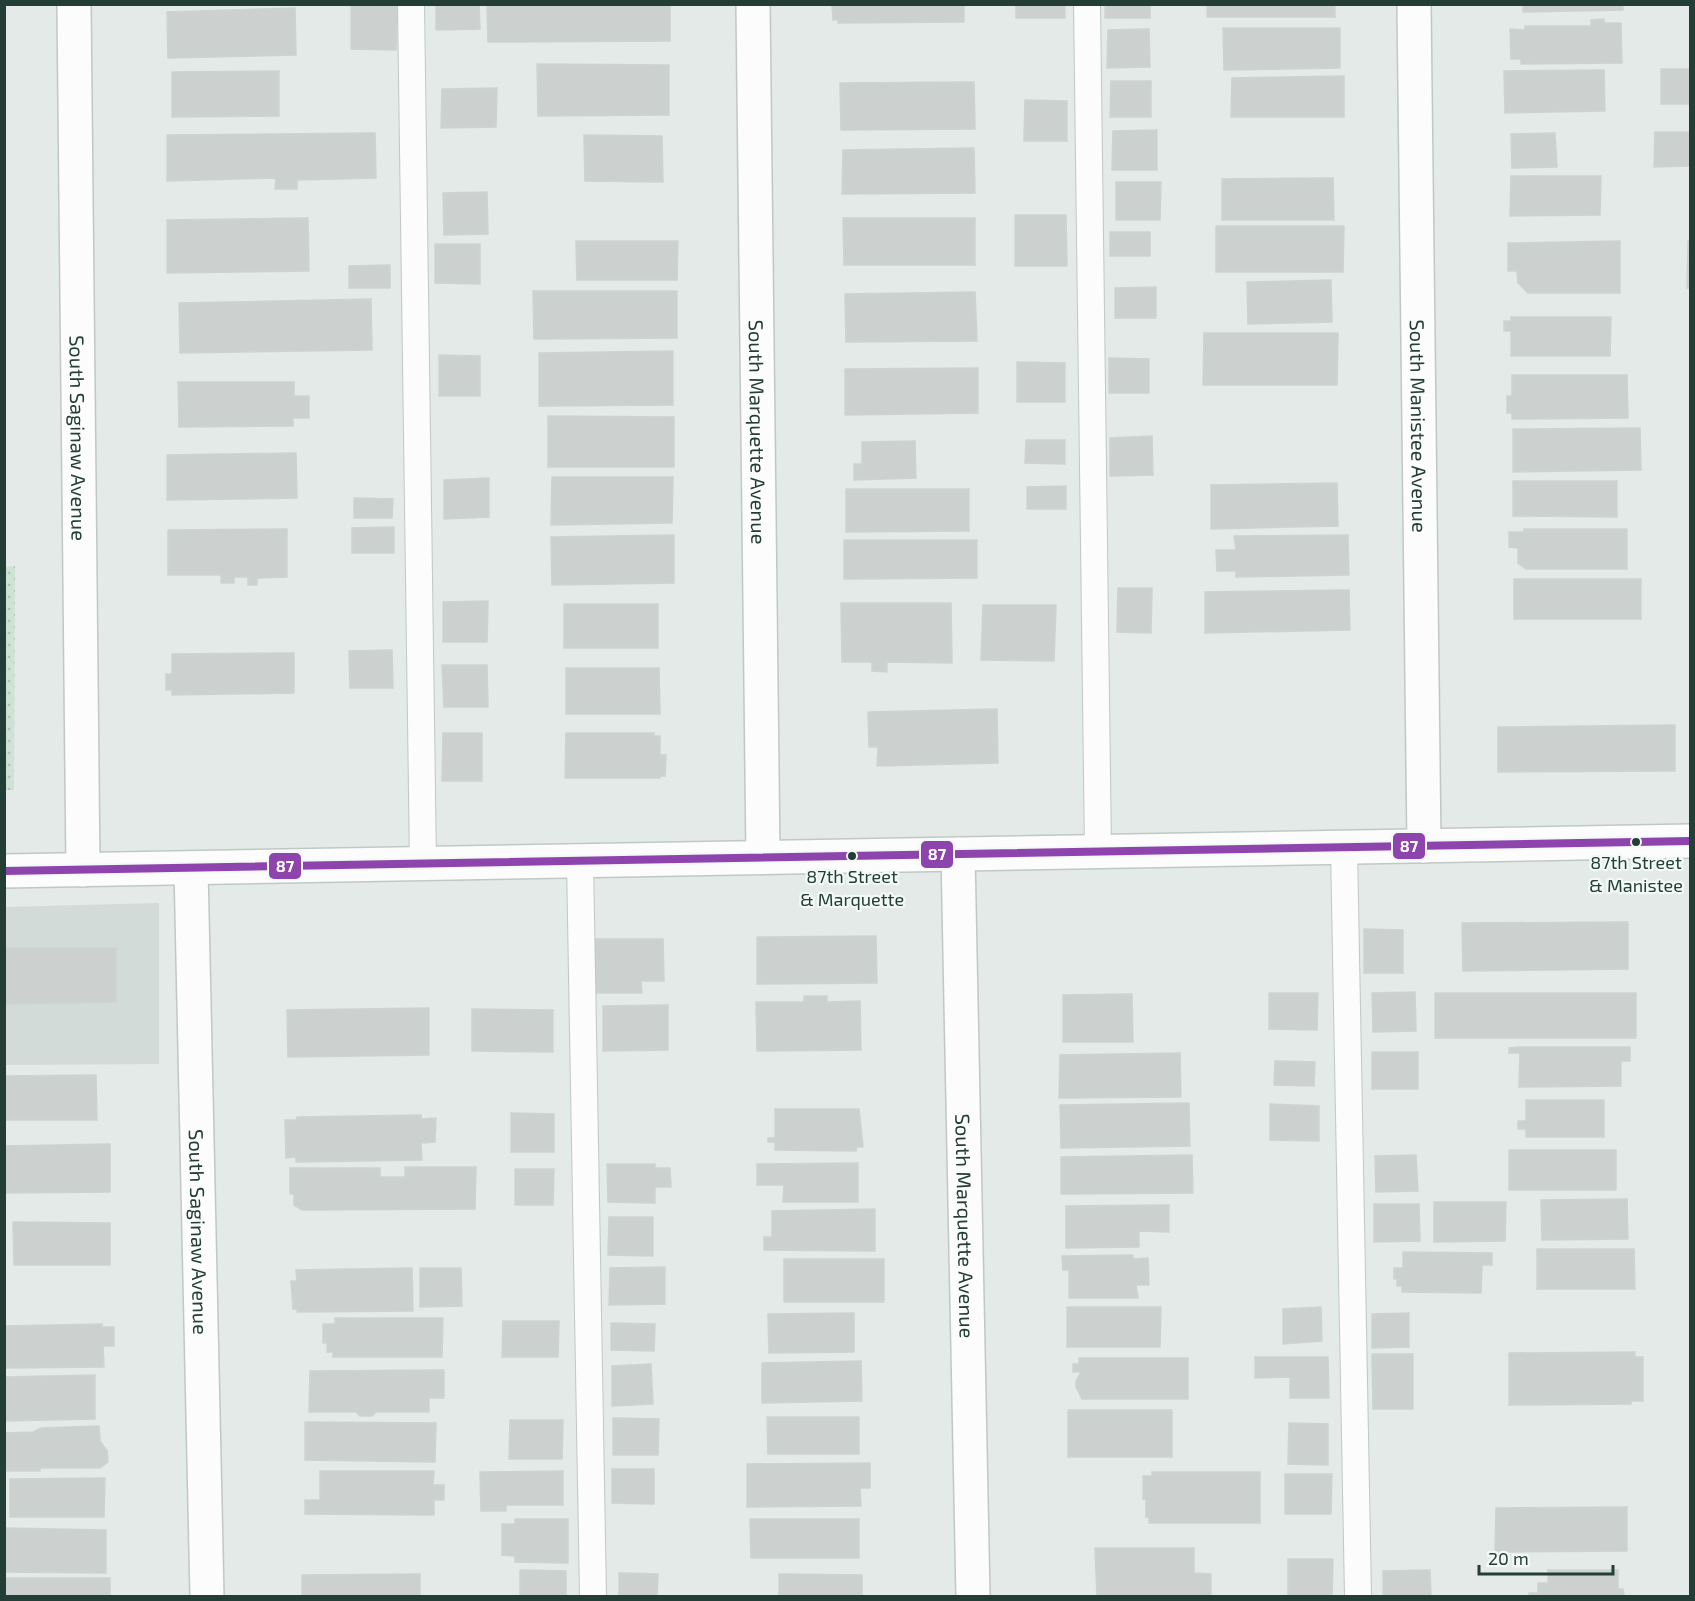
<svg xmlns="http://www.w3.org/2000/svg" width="1695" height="1601" font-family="'Exo 2',sans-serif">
<defs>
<pattern id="grass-dots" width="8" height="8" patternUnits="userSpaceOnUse" patternTransform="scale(1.5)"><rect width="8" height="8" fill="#cee3d5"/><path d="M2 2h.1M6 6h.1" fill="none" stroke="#b1c4b7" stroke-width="1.8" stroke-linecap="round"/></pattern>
</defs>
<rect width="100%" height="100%" fill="#e4eae7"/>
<path fill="#d2dbd7" d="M 159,903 L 159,1064 L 5,1065 L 4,907 Z"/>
<path fill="url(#grass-dots)" d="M 15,566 L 14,790 L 5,790 L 4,567 Z"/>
<g fill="#ccd1cf" stroke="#cdd3d0" stroke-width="1.5">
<path d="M 436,4 L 479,4 L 480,29 L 436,30 Z"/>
<path d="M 487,4 L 670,4 L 670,41 L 488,42 Z"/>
<path d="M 832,4 L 964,4 L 964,22 L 838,23 L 838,20 L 833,20 Z"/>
<rect x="1016" y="4" width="49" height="14"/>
<rect x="1105" y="4" width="45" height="14"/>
<rect x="1207" y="4" width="128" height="13"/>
<path d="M 1523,4 L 1623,4 L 1623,10 L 1523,12 Z"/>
<path d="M 351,5 L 397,6 L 396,50 L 351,49 Z"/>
<path d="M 295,8 L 296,55 L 168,58 L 167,12 Z"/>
<path d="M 1604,19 L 1604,23 L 1621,23 L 1622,63 L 1521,64 L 1521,59 L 1511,59 L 1510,29 L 1525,30 L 1525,26 L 1591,26 L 1591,20 Z"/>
<path d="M 1223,28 L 1340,28 L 1340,68 L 1224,70 Z"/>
<path d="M 1149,29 L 1150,67 L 1107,68 L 1108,30 Z"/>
<path d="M 537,64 L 669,65 L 669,115 L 538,116 Z"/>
<rect x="1661" y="69" width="29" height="35"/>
<path d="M 1604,70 L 1605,111 L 1505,113 L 1504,71 Z"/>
<path d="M 279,71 L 279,116 L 172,117 L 172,72 Z"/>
<path d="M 1344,76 L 1344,117 L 1231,117 L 1232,78 Z"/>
<path d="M 1111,81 L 1151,81 L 1151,117 L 1110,117 Z"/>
<path d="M 974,82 L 975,129 L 841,130 L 840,83 Z"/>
<path d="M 497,88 L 496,127 L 441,128 L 442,89 Z"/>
<path d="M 1025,100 L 1067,101 L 1067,141 L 1024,141 Z"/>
<path d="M 1157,130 L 1157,170 L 1112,170 L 1113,131 Z"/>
<path d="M 1655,132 L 1690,132 L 1690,166 L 1654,167 Z"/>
<path d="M 375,133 L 376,178 L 297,180 L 297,189 L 275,189 L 276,178 L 167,181 L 167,135 Z"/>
<path d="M 1555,133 L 1557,167 L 1512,168 L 1511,134 Z"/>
<path d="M 584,135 L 662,136 L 663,182 L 585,181 Z"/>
<path d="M 974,148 L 975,193 L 842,194 L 843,150 Z"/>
<path d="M 1511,176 L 1601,176 L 1600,215 L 1510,216 Z"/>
<path d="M 1333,178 L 1334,220 L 1222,220 L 1222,179 Z"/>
<path d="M 1116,182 L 1161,182 L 1160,220 L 1116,220 Z"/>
<path d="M 487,192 L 488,234 L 444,235 L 443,193 Z"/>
<path d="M 1015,215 L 1066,215 L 1067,266 L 1015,266 Z"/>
<path d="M 308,218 L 309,271 L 167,273 L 167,220 Z"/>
<path d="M 843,218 L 975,218 L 975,265 L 844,265 Z"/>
<path d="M 1216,226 L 1344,226 L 1343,272 L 1216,272 Z"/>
<rect x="1110" y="232" width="40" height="24"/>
<path d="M 576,241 L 678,241 L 677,280 L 577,280 Z"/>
<path d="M 1620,241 L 1620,293 L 1528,293 L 1518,283 L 1517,271 L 1508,271 L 1508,243 Z"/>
<path d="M 1688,241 L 1690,241 L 1690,288 L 1687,288 Z"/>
<path d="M 435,244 L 480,244 L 480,284 L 435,283 Z"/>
<path d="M 390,265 L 390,288 L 349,288 L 349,266 Z"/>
<path d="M 1331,280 L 1332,322 L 1248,324 L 1247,282 Z"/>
<path d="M 1156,287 L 1156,318 L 1115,318 L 1115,288 Z"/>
<path d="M 533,291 L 677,291 L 677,338 L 534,339 Z"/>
<path d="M 975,292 L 977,341 L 846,342 L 845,294 Z"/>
<path d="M 371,299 L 372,350 L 180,353 L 179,303 Z"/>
<path d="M 1511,317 L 1611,317 L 1610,356 L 1511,356 L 1511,331 L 1504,331 L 1504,321 L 1511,321 Z"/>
<path d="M 1204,333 L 1338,333 L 1337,385 L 1203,385 Z"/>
<path d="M 673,351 L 673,405 L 539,406 L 539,353 Z"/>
<path d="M 439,355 L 480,356 L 480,396 L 439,396 Z"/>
<path d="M 1109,358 L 1149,359 L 1149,393 L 1109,393 Z"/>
<path d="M 1017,362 L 1065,363 L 1065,402 L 1017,402 Z"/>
<path d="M 978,368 L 978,413 L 845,415 L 845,369 Z"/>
<path d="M 1512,375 L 1627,375 L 1628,418 L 1512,419 L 1512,413 L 1507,413 L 1507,396 L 1512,396 Z"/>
<path d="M 178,382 L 294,382 L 294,396 L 309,396 L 309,418 L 293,418 L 293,426 L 179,427 Z"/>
<path d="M 548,416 L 674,417 L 674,467 L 548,467 Z"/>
<path d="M 1640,428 L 1641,470 L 1513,472 L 1513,429 Z"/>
<path d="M 1152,436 L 1153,475 L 1110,476 L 1110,438 Z"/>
<path d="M 1026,440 L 1065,440 L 1065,464 L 1025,463 Z"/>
<path d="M 915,441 L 916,478 L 854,480 L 854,464 L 862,464 L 862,442 Z"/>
<path d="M 296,453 L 297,498 L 167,500 L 167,455 Z"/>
<path d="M 552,477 L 673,477 L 672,523 L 551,525 Z"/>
<path d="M 489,478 L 489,517 L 444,519 L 444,480 Z"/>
<path d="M 1513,481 L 1617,481 L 1617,517 L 1513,516 Z"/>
<path d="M 1337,483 L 1338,526 L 1211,529 L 1211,485 Z"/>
<path d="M 1066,486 L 1066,509 L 1027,509 L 1027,487 Z"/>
<path d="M 846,489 L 969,489 L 969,531 L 846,532 Z"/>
<path d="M 354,498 L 393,499 L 392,518 L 354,518 Z"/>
<path d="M 394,527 L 394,553 L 352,553 L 352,528 Z"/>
<path d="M 287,529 L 287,577 L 257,578 L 257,585 L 248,585 L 248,577 L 234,577 L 234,583 L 221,583 L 221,575 L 168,575 L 168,530 Z"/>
<path d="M 1524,529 L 1627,529 L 1627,569 L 1526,569 L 1518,563 L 1518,548 L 1509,547 L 1509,532 L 1524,532 Z"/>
<path d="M 674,535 L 674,583 L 552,585 L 551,537 Z"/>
<path d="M 1348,535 L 1349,575 L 1236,577 L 1236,571 L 1217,571 L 1216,550 L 1236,550 L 1234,536 Z"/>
<path d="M 844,540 L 977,540 L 977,578 L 844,579 Z"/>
<rect x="1514" y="579" width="127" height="40"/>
<path d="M 1118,588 L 1152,588 L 1151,633 L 1117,632 Z"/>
<path d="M 1349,590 L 1350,630 L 1205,633 L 1205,592 Z"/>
<path d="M 488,601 L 487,642 L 443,642 L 443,602 Z"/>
<path d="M 841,603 L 951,603 L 952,663 L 887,662 L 887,672 L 872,671 L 872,662 L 842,662 Z"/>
<rect x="564" y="604" width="94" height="44"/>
<path d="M 983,605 L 1056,605 L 1054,661 L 981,660 Z"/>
<path d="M 392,650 L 393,688 L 350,688 L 349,651 Z"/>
<path d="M 294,653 L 294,693 L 172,695 L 172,690 L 166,690 L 166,674 L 172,674 L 172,654 Z"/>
<path d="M 442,665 L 487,665 L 488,707 L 444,707 Z"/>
<path d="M 566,668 L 659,668 L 660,714 L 566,714 Z"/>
<path d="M 997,709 L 998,763 L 877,766 L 878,747 L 869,747 L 868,712 Z"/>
<path d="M 1675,725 L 1675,771 L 1498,772 L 1498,727 Z"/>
<path d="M 443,733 L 482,733 L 482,781 L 442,781 Z"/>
<path d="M 566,733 L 654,733 L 654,736 L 660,736 L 660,755 L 666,755 L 665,776 L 660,776 L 660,778 L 565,778 Z"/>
<path d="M 1628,922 L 1628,969 L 1463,971 L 1462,923 Z"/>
<path d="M 1364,929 L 1403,930 L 1403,973 L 1364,973 Z"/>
<path d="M 876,936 L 877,983 L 757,984 L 757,937 Z"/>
<path d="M 594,939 L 663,939 L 664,981 L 641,981 L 642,993 L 595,993 Z"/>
<path d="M 4,948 L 116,948 L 116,1002 L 4,1004 Z"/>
<path d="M 1415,992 L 1416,1031 L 1373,1032 L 1372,993 Z"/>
<path d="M 1269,993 L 1318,993 L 1317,1030 L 1269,1029 Z"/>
<rect x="1435" y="993" width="201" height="45"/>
<path d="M 1132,994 L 1133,1042 L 1063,1042 L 1063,995 Z"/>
<path d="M 804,996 L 827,996 L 827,1002 L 860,1001 L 861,1050 L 757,1051 L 756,1002 L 804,1002 Z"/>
<path d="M 668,1005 L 668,1050 L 603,1051 L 603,1006 Z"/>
<path d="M 429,1008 L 429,1055 L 288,1057 L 287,1010 Z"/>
<path d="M 472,1009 L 553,1010 L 553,1052 L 472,1051 Z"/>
<path d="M 1630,1047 L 1630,1061 L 1621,1061 L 1621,1086 L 1519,1087 L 1520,1053 L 1509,1053 L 1509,1048 L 1520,1047 Z"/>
<rect x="1372" y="1052" width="46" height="37"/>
<path d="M 1180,1053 L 1181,1097 L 1059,1098 L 1060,1055 Z"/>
<path d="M 1275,1061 L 1315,1062 L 1314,1086 L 1274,1085 Z"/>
<path d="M 96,1075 L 97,1120 L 4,1120 L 4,1076 Z"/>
<path d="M 1526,1100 L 1604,1100 L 1604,1137 L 1526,1137 L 1526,1129 L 1518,1129 L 1518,1121 L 1526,1121 Z"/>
<path d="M 1189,1103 L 1190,1146 L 1061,1148 L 1060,1105 Z"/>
<path d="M 1270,1104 L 1319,1106 L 1319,1141 L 1270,1140 Z"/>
<path d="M 775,1109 L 859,1109 L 863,1147 L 857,1147 L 856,1151 L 775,1150 L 775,1142 L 768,1142 L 768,1138 L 775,1138 Z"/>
<path d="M 511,1113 L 554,1114 L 554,1152 L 511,1152 Z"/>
<path d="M 421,1115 L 421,1119 L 436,1118 L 435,1142 L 421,1143 L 422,1160 L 296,1162 L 296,1157 L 286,1158 L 285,1120 L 296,1120 L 297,1117 Z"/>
<path d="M 110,1144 L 110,1192 L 4,1193 L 4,1146 Z"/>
<rect x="1509" y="1150" width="107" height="40"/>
<path d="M 1192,1155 L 1193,1193 L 1061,1194 L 1061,1157 Z"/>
<path d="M 1416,1155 L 1418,1191 L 1376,1192 L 1375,1156 Z"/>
<path d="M 858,1163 L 858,1202 L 783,1202 L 784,1185 L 757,1185 L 757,1164 Z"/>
<path d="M 607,1164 L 655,1164 L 655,1168 L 670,1168 L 671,1187 L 655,1187 L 655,1203 L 608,1202 Z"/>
<path d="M 405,1167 L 476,1167 L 475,1209 L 302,1210 L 294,1205 L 294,1194 L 290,1194 L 290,1168 L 380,1168 L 380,1177 L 405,1177 Z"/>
<path d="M 515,1169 L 554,1169 L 553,1205 L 515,1205 Z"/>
<path d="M 1627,1199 L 1628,1239 L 1542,1240 L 1541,1200 Z"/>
<path d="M 1434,1202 L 1506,1202 L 1505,1241 L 1434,1242 Z"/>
<path d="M 1374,1204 L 1419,1204 L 1420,1241 L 1374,1242 Z"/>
<path d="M 1169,1205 L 1169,1232 L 1139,1231 L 1139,1247 L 1066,1248 L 1066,1206 Z"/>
<path d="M 875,1209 L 875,1251 L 764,1250 L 764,1237 L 772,1237 L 772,1211 Z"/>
<path d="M 609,1217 L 653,1217 L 653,1256 L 608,1255 Z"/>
<path d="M 13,1222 L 110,1223 L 110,1265 L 14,1265 Z"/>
<path d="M 1537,1249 L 1634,1249 L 1635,1289 L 1537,1289 Z"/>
<path d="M 1403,1252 L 1492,1253 L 1492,1265 L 1482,1265 L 1481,1293 L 1402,1292 L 1402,1286 L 1397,1286 L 1397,1279 L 1394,1279 L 1394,1268 L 1403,1268 Z"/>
<path d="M 1133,1255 L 1133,1259 L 1148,1258 L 1149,1285 L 1136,1285 L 1138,1298 L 1069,1298 L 1069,1270 L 1063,1270 L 1062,1256 Z"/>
<rect x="784" y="1259" width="100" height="43"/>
<path d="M 665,1267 L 665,1304 L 609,1305 L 610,1268 Z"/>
<path d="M 412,1268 L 413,1311 L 297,1312 L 297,1309 L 293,1309 L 291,1281 L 297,1281 L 296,1270 Z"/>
<path d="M 420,1268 L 461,1268 L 462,1306 L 420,1307 Z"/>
<path d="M 1067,1307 L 1161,1307 L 1160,1347 L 1067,1347 Z"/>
<path d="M 1321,1307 L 1322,1341 L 1283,1344 L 1283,1309 Z"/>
<path d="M 854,1313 L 854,1352 L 769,1353 L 768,1314 Z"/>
<path d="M 1409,1313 L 1409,1347 L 1372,1348 L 1372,1314 Z"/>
<path d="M 335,1318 L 443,1318 L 442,1357 L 333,1357 L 333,1352 L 327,1352 L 327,1343 L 323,1343 L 323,1324 L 335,1324 Z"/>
<path d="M 503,1321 L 559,1321 L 558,1357 L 502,1357 Z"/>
<path d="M 611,1323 L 655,1324 L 654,1351 L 611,1350 Z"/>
<path d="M 102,1324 L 102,1327 L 114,1327 L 114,1346 L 103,1346 L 104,1367 L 4,1368 L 4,1326 Z"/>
<path d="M 1635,1352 L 1635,1357 L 1643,1357 L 1643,1401 L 1631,1401 L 1631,1404 L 1509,1405 L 1509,1353 Z"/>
<path d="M 1372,1354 L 1413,1354 L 1413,1409 L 1373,1409 Z"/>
<path d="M 1255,1357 L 1328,1357 L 1329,1398 L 1290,1398 L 1290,1377 L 1255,1378 Z"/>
<path d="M 1079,1358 L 1188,1358 L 1188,1399 L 1082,1399 L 1076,1387 L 1076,1381 L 1081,1372 L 1073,1372 L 1073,1364 L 1079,1364 Z"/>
<path d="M 861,1361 L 862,1401 L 762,1403 L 762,1363 Z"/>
<path d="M 651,1364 L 653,1404 L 612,1406 L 612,1366 Z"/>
<path d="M 444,1370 L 444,1398 L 429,1398 L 429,1412 L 376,1412 L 372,1416 L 360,1416 L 356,1412 L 309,1412 L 310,1371 Z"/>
<path d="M 95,1375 L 95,1419 L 4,1421 L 4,1377 Z"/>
<rect x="1068" y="1410" width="104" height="47"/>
<path d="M 767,1417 L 859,1417 L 859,1454 L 768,1454 Z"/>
<path d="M 613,1418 L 659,1419 L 658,1455 L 613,1455 Z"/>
<path d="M 510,1420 L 563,1420 L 562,1459 L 509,1459 Z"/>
<path d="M 305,1422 L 436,1423 L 435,1462 L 305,1460 Z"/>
<path d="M 1289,1423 L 1328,1424 L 1328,1465 L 1288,1464 Z"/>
<path d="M 99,1426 L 100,1441 L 107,1451 L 108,1462 L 100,1468 L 40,1468 L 40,1471 L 4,1471 L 4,1433 L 33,1432 L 41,1428 Z"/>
<path d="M 870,1463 L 870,1488 L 860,1488 L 861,1506 L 747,1507 L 747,1464 Z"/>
<path d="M 612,1469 L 654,1469 L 654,1504 L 612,1503 Z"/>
<path d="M 320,1471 L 434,1471 L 433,1485 L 444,1485 L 444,1500 L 434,1500 L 434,1515 L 305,1514 L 305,1500 L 320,1500 Z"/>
<path d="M 563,1471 L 563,1505 L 506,1505 L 506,1511 L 481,1511 L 480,1472 Z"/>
<path d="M 1152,1472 L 1260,1472 L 1260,1523 L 1149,1523 L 1149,1517 L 1146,1517 L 1146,1499 L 1143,1499 L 1143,1476 L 1152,1476 Z"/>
<path d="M 1285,1474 L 1332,1474 L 1331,1514 L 1285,1514 Z"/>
<path d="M 105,1478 L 104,1517 L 10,1517 L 10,1479 Z"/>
<path d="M 1627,1507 L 1627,1551 L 1495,1552 L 1496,1508 Z"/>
<path d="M 515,1519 L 568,1519 L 568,1563 L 515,1562 L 515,1556 L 502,1555 L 502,1524 L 515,1524 Z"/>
<path d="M 750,1519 L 859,1519 L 859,1558 L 751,1558 Z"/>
<path d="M 4,1528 L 106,1530 L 106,1573 L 4,1572 Z"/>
<path d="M 1095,1548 L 1194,1548 L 1194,1573 L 1211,1574 L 1211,1596 L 1097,1596 Z"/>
<path d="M 1288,1559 L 1333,1559 L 1332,1596 L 1288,1596 Z"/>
<path d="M 520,1570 L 566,1571 L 566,1596 L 520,1596 Z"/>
<path d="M 1430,1570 L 1431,1596 L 1383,1596 L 1383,1571 Z"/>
<path d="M 1548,1570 L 1618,1570 L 1618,1589 L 1623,1589 L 1624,1596 L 1529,1596 L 1529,1593 L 1538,1593 L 1538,1583 L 1548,1583 Z"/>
<path d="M 619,1573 L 658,1574 L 657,1596 L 619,1596 Z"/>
<path d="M 420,1574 L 420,1596 L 302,1596 L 302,1575 Z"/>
<path d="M 779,1574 L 862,1575 L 862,1596 L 779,1596 Z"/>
<rect x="4" y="1578" width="106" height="18"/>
</g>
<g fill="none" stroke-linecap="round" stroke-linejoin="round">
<defs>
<g id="lane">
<path d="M 411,4 L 423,864"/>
<path d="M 1087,4 L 1098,852"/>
<path d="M 1344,847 L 1358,1596"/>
<path d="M 580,861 L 593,1596"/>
</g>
<g id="street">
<path id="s1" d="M 74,4 L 83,870"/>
<path id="s2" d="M 753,4 L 763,857"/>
<path id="s3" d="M 1414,4 L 1424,846"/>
<path id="s4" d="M 958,854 L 973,1596"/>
<path id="s5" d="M 191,868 L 207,1596"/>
</g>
<path id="secondary" d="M 4,871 L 1690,841"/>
</defs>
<use href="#lane" stroke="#c1c7c4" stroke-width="28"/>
<use href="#street" stroke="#c1c7c4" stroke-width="36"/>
<use href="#secondary" stroke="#c0c8c5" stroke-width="36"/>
<use href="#lane" stroke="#fbfcfb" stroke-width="26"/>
<use href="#street" stroke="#fbfcfb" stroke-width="33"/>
<use href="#secondary" stroke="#fbfcfb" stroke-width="33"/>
<defs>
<path id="bus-1" d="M 4,871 L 1690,841"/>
</defs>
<use href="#bus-1" stroke="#f3f9f6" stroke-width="12"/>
<use href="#bus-1" stroke="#8e44ad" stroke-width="8"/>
</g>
<g fill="#233d37" stroke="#f3f9f6" stroke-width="2">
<circle cx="1636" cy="842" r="5"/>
<circle cx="852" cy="856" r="5"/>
</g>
<g text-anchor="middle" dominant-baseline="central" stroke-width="4.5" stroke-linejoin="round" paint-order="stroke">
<g font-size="18" fill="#233d37" stroke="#f3f9f6">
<text x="1636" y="862">87th Street<tspan x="1636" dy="23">&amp; Manistee</tspan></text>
<text x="852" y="876">87th Street<tspan x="852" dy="23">&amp; Marquette</tspan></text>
</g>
<g font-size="20" fill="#233d37" stroke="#f3f9f6">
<text stroke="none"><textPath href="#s3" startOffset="422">South Manistee Avenue</textPath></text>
<text stroke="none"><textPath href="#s2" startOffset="428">South Marquette Avenue</textPath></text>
<text stroke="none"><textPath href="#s1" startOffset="434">South Saginaw Avenue</textPath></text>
<text stroke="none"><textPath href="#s4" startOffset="372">South Marquette Avenue</textPath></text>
<text stroke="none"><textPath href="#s5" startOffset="364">South Saginaw Avenue</textPath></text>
</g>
</g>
<g stroke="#f3f9f6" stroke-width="2">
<rect x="1392" y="832" width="34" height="28" rx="6" fill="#8e44ad"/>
<rect x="920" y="840" width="34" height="29" rx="6" fill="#8e44ad"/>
<rect x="268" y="852" width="34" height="28" rx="6" fill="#8e44ad"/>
</g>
<g font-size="16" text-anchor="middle" font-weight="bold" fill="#fff">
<text x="1409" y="852">87</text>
<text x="937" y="860">87</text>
<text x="285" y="872">87</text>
</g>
<rect width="1695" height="1601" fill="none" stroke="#233d37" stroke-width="12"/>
<path d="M1479 1565v9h134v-9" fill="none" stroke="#233d37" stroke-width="3"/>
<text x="1488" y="1565" font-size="18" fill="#233d37" stroke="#f3f9f6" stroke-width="4.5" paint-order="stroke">20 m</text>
</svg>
